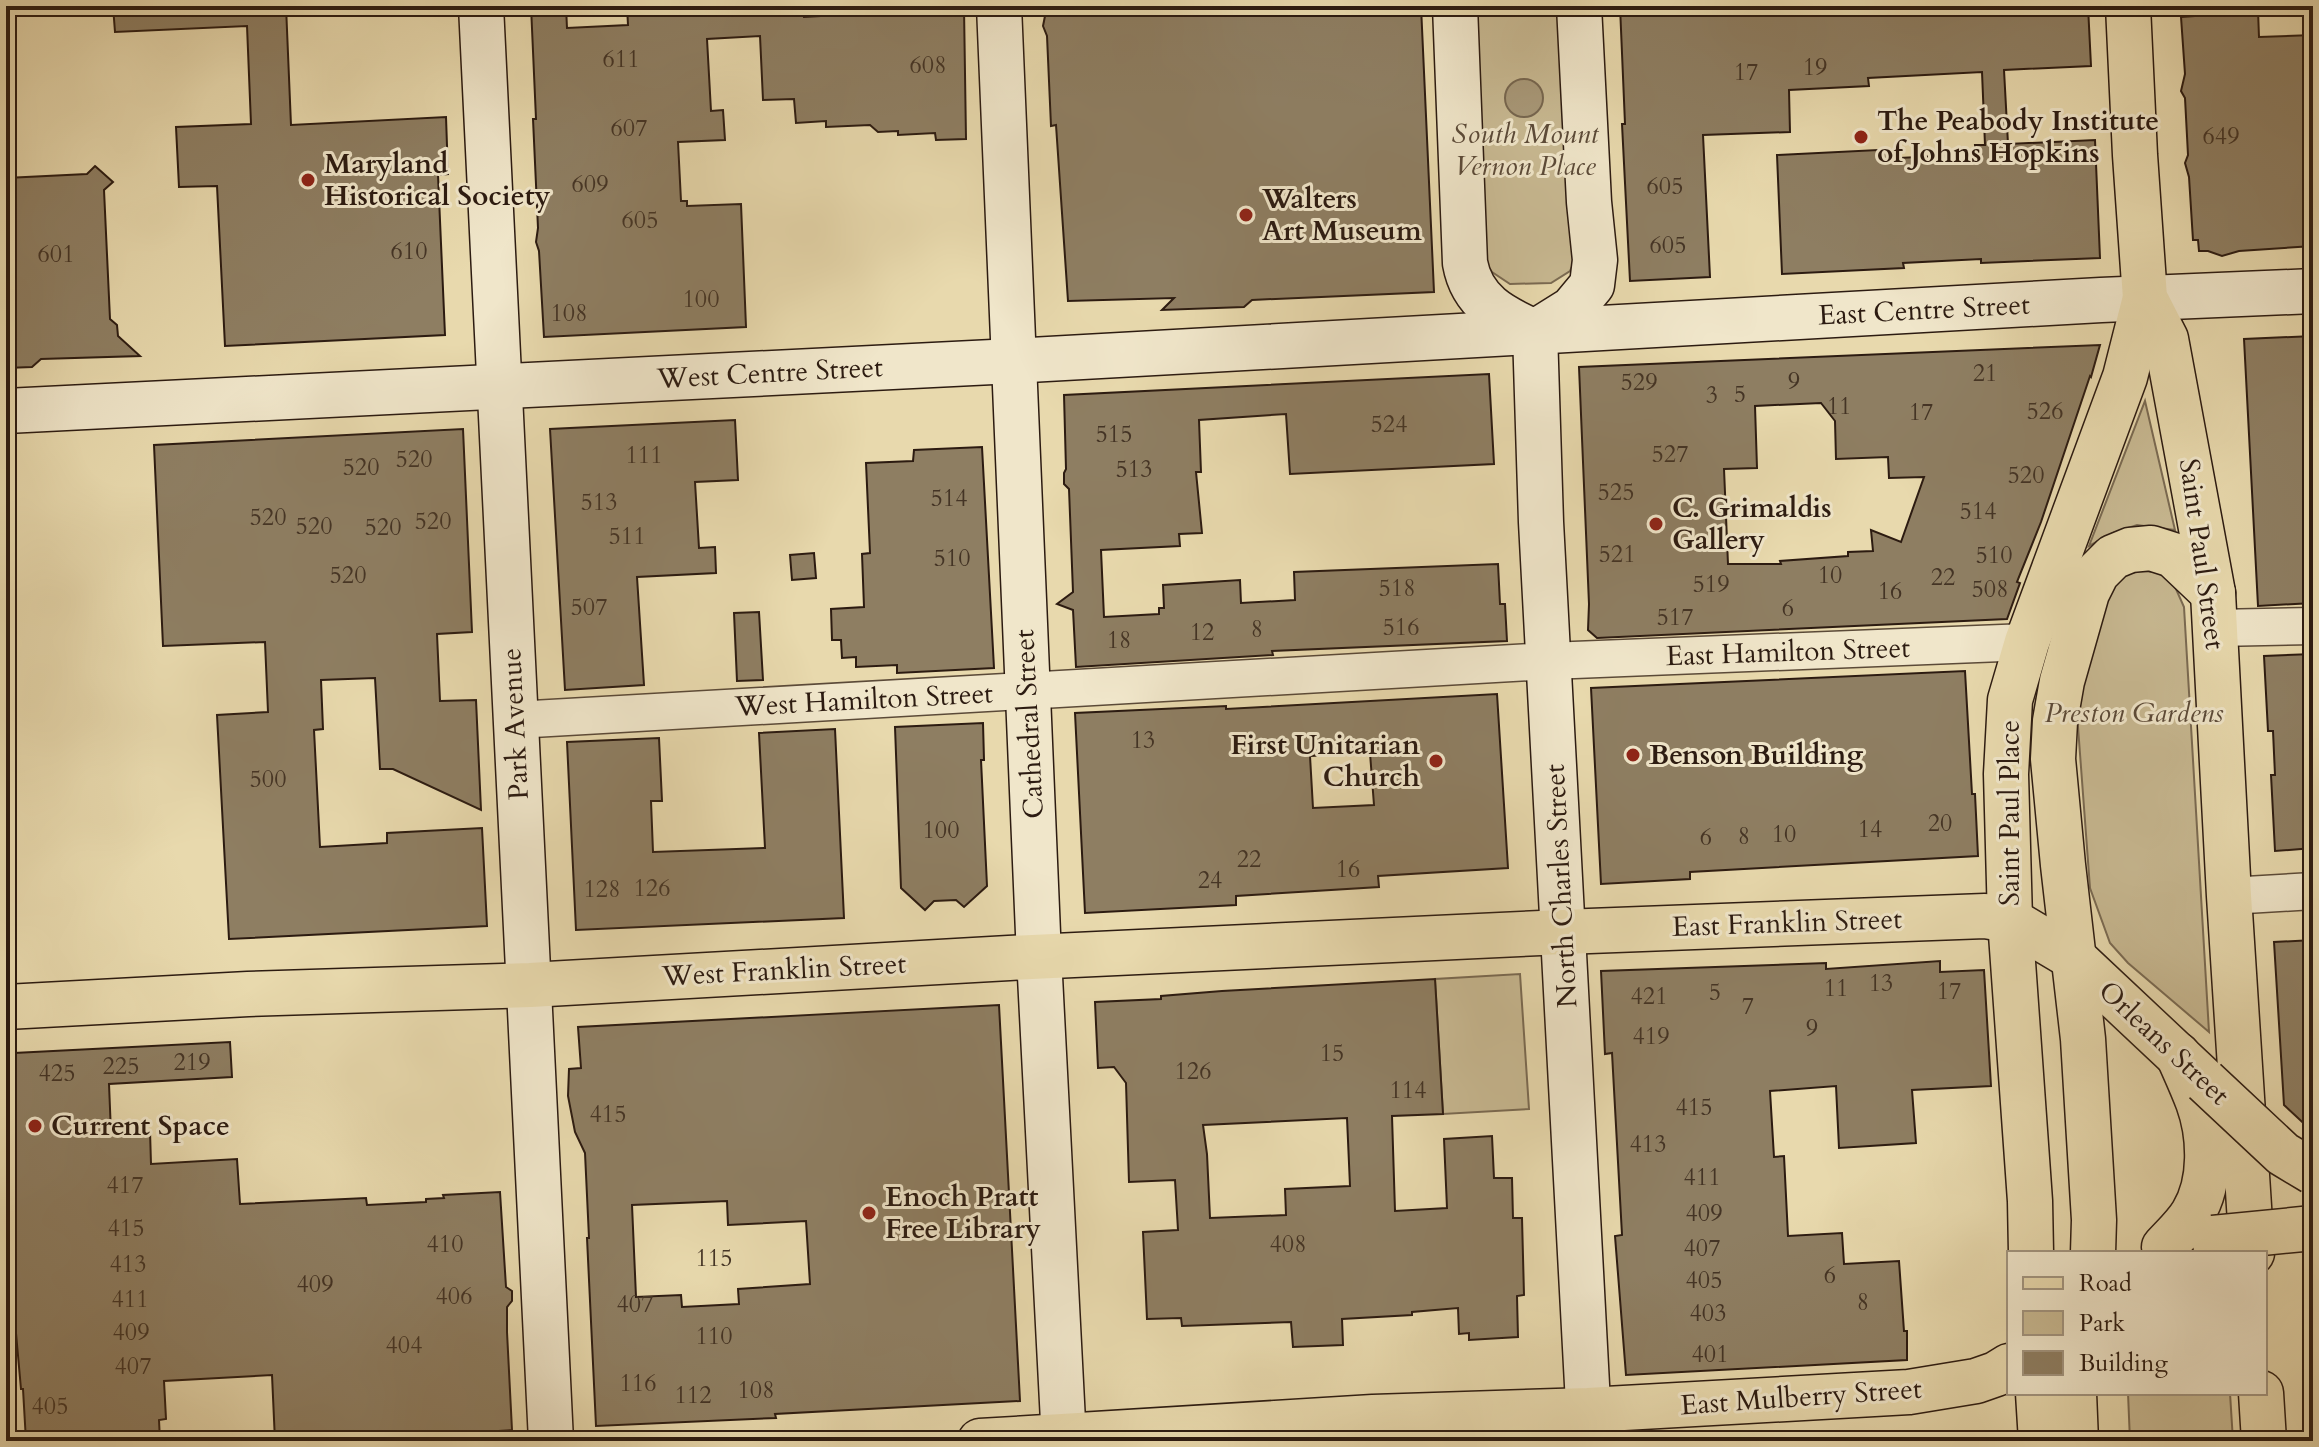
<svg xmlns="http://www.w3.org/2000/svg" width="2319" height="1447" font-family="Cardo,serif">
<rect width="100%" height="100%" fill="#e8d9ad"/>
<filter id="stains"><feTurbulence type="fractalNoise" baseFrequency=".0025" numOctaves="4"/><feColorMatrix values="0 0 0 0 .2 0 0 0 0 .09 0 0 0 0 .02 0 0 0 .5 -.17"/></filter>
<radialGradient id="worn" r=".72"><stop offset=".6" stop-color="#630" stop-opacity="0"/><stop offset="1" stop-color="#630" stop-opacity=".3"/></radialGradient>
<g fill="#c8b992" stroke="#7a6a52" stroke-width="2">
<path d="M 1470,6 L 1566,6 L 1578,254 L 1570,271 L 1551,283 L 1510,284 L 1492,272 L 1482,260 Z"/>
<path d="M 2145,401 L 2175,530 L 2137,525 L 2113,533 L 2089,546 Z"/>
<path d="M 2141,571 L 2156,572 L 2172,580 L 2184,607 L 2209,1032 L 2128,963 L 2110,943 L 2090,888 L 2076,700 L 2104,595 L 2127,574 Z"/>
<path d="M 1520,974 L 1529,1109 L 1443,1114 L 1435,979 Z"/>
<path d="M 2128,1393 L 2230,1393 L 2233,1441 L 2130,1441 Z"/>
</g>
<circle fill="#a89878" stroke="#76664f" stroke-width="2" cx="1524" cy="98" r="19"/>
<g fill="#8e7e62" stroke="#2c1b11" stroke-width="2" fill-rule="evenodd">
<path d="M 113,6 L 286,6 L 291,125 L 446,117 L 448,174 L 438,175 L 445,335 L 225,346 L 217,186 L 179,187 L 176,127 L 251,124 L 247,26 L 115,32 Z"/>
<path d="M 531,6 L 566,6 L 567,28 L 628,25 L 627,6 L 803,6 L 804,17 L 964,8 L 966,139 L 936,140 L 935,133 L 898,135 L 898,131 L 878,132 L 870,125 L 826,127 L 826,121 L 796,123 L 794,99 L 763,100 L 760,36 L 707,39 L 711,111 L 723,110 L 725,140 L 678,142 L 681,201 L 687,201 L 687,206 L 741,204 L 746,327 L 544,337 L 539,251 L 536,242 L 538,228 L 533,119 L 536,119 Z"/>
<path d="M 1047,6 L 1421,6 L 1434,292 L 1252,300 L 1244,307 L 1162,310 L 1174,298 L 1068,301 L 1056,125 L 1051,126 L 1047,36 L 1043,26 Z"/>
<path d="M 1620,6 L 2088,6 L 2091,66 L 2004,70 L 2008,144 L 2095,140 L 2100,258 L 1981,263 L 1981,259 L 1903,263 L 1904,268 L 1782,274 L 1777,155 L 1898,149 L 1899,158 L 1976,154 L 1975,145 L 1985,145 L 1982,72 L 1868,78 L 1869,86 L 1789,90 L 1790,132 L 1703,135 L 1710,277 L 1630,281 L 1622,124 L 1625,124 Z"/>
<path d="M 2194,6 L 2230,6 L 2230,12 L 2258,10 L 2259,37 L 2313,35 L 2313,246 L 2239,251 L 2222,256 L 2208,251 L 2199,251 L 2198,240 L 2193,240 L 2189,177 L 2185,163 L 2188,155 L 2185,98 L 2181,91 L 2185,74 L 2181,17 L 2194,16 Z"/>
<path d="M 95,166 L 113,182 L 104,190 L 110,319 L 117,325 L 118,336 L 140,356 L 41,359 L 32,367 L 6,368 L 6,178 L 87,174 Z"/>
<path d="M 2313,336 L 2313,603 L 2258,606 L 2244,339 Z"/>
<path d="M 2100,345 L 2091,377 L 2090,376 L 2041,522 L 2017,582 L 2020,583 L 2007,619 L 1597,638 L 1588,630 L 1589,604 L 1579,367 ZM 1821,403 L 1835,421 L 1836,459 L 1888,457 L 1889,478 L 1924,477 L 1901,542 L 1871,530 L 1873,551 L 1848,552 L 1848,556 L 1780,561 L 1781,564 L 1728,564 L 1724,469 L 1757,468 L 1755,406 Z"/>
<path d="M 1489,374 L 1494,464 L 1290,474 L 1286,414 L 1199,420 L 1201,472 L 1196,472 L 1202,533 L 1179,534 L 1180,546 L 1101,550 L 1104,617 L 1159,614 L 1159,608 L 1164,608 L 1163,585 L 1240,580 L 1241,603 L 1295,600 L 1294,572 L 1498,564 L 1500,604 L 1505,604 L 1507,641 L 1272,651 L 1273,655 L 1076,667 L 1073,610 L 1057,604 L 1073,592 L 1069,489 L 1064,484 L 1064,473 L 1066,469 L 1064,395 Z"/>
<path d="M 735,420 L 738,480 L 695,482 L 699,548 L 715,547 L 716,573 L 637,577 L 644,685 L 565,690 L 550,429 Z"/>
<path d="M 463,429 L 472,632 L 437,634 L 440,701 L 476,700 L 481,810 L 393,769 L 380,769 L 375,678 L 321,680 L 323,729 L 314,730 L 320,847 L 387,843 L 387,833 L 482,828 L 487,926 L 229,939 L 217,715 L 268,712 L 265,642 L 163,646 L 154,445 Z"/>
<path d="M 982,447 L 994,668 L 897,673 L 897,665 L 856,667 L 856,657 L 842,658 L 841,640 L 832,640 L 831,609 L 864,607 L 862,554 L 870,553 L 866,463 L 913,461 L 914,450 Z"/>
<path d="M 814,553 L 816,578 L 792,580 L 790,555 Z"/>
<path d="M 759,612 L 763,680 L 737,681 L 734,613 Z"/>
<path d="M 2313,654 L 2313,848 L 2275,851 L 2271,775 L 2275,775 L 2273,731 L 2268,731 L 2264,656 Z"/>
<path d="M 1965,671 L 1972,794 L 1975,794 L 1978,856 L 1690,872 L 1690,879 L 1601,884 L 1591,688 Z"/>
<path d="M 1497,694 L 1508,868 L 1378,876 L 1379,887 L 1236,896 L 1236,905 L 1085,913 L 1075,713 L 1226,706 L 1226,709 ZM 1370,753 L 1374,805 L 1313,808 L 1310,756 Z"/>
<path d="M 983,723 L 984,760 L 981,760 L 987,886 L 964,907 L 956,900 L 934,901 L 925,910 L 901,888 L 895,727 Z"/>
<path d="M 835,729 L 844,918 L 576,930 L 567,742 L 659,738 L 662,801 L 651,801 L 653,852 L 765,848 L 759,733 Z"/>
<path d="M 2313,940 L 2313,1132 L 2284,1105 L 2274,942 Z"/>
<path d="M 1940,961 L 1940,972 L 1984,970 L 1991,1086 L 1912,1090 L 1916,1143 L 1839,1148 L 1836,1086 L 1770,1091 L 1774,1157 L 1784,1156 L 1788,1236 L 1842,1233 L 1844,1264 L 1899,1261 L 1904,1331 L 1907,1331 L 1907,1360 L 1626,1375 L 1615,1236 L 1622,1235 L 1612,1053 L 1605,1054 L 1601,971 L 1826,963 L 1826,969 Z"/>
<path d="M 1435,979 L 1443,1114 L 1392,1116 L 1395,1211 L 1447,1208 L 1444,1139 L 1492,1136 L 1494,1178 L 1512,1178 L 1513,1218 L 1522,1218 L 1524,1295 L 1517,1296 L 1518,1337 L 1469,1340 L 1469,1333 L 1459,1334 L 1458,1308 L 1412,1312 L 1412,1315 L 1342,1319 L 1343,1345 L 1293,1347 L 1291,1322 L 1182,1326 L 1181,1318 L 1147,1319 L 1143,1232 L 1178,1230 L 1175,1180 L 1129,1182 L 1126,1083 L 1114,1067 L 1098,1068 L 1095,1002 L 1161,999 L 1161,996 L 1222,991 ZM 1347,1118 L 1350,1186 L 1285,1189 L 1286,1215 L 1210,1218 L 1207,1154 L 1203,1125 Z"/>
<path d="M 999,1005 L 1020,1401 L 775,1414 L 776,1418 L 596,1426 L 587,1238 L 589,1238 L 585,1153 L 575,1132 L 568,1096 L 569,1069 L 581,1068 L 578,1027 ZM 727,1201 L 728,1225 L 806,1221 L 810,1284 L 738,1289 L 739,1304 L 682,1307 L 681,1295 L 636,1297 L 632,1205 Z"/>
<path d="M 230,1042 L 232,1077 L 109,1084 L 111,1133 L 150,1131 L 151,1164 L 237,1159 L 240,1204 L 366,1198 L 367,1205 L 426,1202 L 426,1199 L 444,1198 L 443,1195 L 500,1192 L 506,1287 L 512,1291 L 512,1301 L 507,1307 L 507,1332 L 512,1430 L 339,1441 L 275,1441 L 272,1375 L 164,1381 L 166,1419 L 159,1420 L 160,1441 L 26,1441 L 23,1389 L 21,1389 L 15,1322 L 10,1171 L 13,1171 L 9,1113 L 6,1113 L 6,1062 L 14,1053 Z"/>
</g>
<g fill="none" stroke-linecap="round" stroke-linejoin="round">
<defs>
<g id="street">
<path d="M 2216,628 L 2313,626"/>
<path d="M 515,720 L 1549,661 L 2027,642"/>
<path d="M 2229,896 L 2313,891"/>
</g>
<g id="secondary">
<path d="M 481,6 L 551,1441"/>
<path d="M 999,6 L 1039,957 L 1064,1441"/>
<path d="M 1455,6 L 1465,263 C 1472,302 1501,317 1535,332 L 1572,309 L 1592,285 L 1595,260 L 1589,202 L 1579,6"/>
<path d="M 1535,332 L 1541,522 L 1590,1441"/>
<path d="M 6,411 L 1013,361 L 2101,300 L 2313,291"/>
</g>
<g id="primary">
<path d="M 2128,6 L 2135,155 L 2145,298 L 2166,339 L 2213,593 L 2229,896 L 2252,1253"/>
<path d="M 6,1007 L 248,994 L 530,985 L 1009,958 L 1563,932 L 1985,916 L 2010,920 L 2074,958 L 2205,1081"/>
<path d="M 2164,1247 C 2174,1236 2186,1225 2193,1213 C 2212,1182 2210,1135 2198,1102 C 2192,1086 2185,1071 2178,1055"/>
<path d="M 2031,1253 L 2030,1201 L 2010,920 L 2006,774 L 2010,700 L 2027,642 L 2125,377 L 2145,298"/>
<path d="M 2093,1253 L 2094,1220 L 2083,1039 L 2063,865 L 2053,759 L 2055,721 L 2062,681 L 2087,593 L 2097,573 L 2113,557 L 2130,550 L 2151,548 L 2173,555 L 2213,593"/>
<path d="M 2038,1393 L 2041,1441"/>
<path d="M 2074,1393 L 2076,1441"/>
<path d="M 2261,1393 L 2264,1441"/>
<path d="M 980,1441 L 1373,1417 L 1588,1410 L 1909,1392 L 1976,1381 L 1996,1374 L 2009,1366"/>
</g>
</defs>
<use href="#street" stroke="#5b4a38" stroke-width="39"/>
<use href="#secondary" stroke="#2c1b11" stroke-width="47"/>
<use href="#primary" stroke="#2c1b11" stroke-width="47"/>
<use href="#street" stroke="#f0e6ca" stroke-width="36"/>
<use href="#secondary" stroke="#f0e6ca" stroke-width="44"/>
<use href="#primary" stroke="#e8d9ad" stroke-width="44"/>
<defs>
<g id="primary-bridge">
<path d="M 2205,1081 L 2283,1154 L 2313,1172"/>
<path d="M 2213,1238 L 2313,1228"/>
</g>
</defs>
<use href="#primary-bridge" stroke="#2c1b11" stroke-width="47" stroke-linecap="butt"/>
<use href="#primary-bridge" stroke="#e8d9ad" stroke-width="44"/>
</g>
<g fill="#8f2418" stroke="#f0e6ca" stroke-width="3">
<circle cx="1861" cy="137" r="8"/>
<circle cx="308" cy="180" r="8"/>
<circle cx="1246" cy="215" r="8"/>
<circle cx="1656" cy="524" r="8"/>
<circle cx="1633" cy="755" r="8"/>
<circle cx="1436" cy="761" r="8"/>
<circle cx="35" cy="1126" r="8"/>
<circle cx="869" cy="1213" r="8"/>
</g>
<g text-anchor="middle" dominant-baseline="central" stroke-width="6" stroke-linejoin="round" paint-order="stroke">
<g font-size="24" fill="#443425">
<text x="621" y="59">611</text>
<text x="928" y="65">608</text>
<text x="1815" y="67">19</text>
<text x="1746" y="72">17</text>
<text x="629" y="128">607</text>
<text x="2221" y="136">649</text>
<text x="590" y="184">609</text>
<text x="1665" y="186">605</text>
<text x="640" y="220">605</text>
<text x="1668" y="245">605</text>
<text x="409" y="251">610</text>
<text x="56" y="254">601</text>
<text x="701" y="299">100</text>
<text x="569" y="313">108</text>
<text x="1985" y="373">21</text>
<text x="1794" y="381">9</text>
<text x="1639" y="382">529</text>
<text x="1740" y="394">5</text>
<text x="1712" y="395">3</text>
<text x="1839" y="406">11</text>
<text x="2045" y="411">526</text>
<text x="1921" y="412">17</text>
<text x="1389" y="424">524</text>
<text x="1114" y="434">515</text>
<text x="1670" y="454">527</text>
<text x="644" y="455">111</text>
<text x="414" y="459">520</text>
<text x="361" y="467">520</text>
<text x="1134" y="469">513</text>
<text x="2026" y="475">520</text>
<text x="1616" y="492">525</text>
<text x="949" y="498">514</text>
<text x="599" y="502">513</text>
<text x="1978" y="511">514</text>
<text x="268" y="517">520</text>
<text x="433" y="521">520</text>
<text x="314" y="526">520</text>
<text x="383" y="527">520</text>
<text x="627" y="536">511</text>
<text x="1617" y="554">521</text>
<text x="1994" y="555">510</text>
<text x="952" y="558">510</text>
<text x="348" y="575">520</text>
<text x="1830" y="575">10</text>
<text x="1943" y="577">22</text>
<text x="1711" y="584">519</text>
<text x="1397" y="588">518</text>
<text x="1990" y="589">508</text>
<text x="1890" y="591">16</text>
<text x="589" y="607">507</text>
<text x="1788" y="608">6</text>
<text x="1675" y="617">517</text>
<text x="1401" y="627">516</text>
<text x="1257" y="629">8</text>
<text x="1202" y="632">12</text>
<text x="1119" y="640">18</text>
<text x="1143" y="740">13</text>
<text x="268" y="779">500</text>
<text x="1940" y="823">20</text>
<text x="1870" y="829">14</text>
<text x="941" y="830">100</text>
<text x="1784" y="834">10</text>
<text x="1744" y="836">8</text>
<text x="1706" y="837">6</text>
<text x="1249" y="859">22</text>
<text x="1348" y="869">16</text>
<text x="1210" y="880">24</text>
<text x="652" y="888">126</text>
<text x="602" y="889">128</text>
<text x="1881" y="983">13</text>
<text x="1836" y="988">11</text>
<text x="1949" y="991">17</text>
<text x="1715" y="992">5</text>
<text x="1649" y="996">421</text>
<text x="1748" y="1006">7</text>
<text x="1812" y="1028">9</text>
<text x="1651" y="1036">419</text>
<text x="1332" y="1053">15</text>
<text x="192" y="1062">219</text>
<text x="121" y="1066">225</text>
<text x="1193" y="1071">126</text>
<text x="57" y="1073">425</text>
<text x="1408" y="1090">114</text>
<text x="1694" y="1107">415</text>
<text x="608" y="1114">415</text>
<text x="1648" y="1144">413</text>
<text x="1702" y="1177">411</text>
<text x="125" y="1185">417</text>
<text x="1704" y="1213">409</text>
<text x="126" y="1228">415</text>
<text x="445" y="1244">410</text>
<text x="1288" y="1244">408</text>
<text x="1702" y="1248">407</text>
<text x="714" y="1258">115</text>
<text x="128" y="1264">413</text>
<text x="1830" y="1275">6</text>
<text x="1704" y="1280">405</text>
<text x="315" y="1284">409</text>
<text x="454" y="1296">406</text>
<text x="130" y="1299">411</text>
<text x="1863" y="1302">8</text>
<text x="635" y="1304">407</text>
<text x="1708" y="1313">403</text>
<text x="131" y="1332">409</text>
<text x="714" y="1336">110</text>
<text x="404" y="1345">404</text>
<text x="1710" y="1354">401</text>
<text x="133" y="1366">407</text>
<text x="638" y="1383">116</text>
<text x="756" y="1390">108</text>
<text x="693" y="1395">112</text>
<text x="50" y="1406">405</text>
</g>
<g font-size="28" font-weight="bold" fill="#2c1b11" stroke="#f0e6ca" text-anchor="start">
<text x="1877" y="121">The Peabody Institute<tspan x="1877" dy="32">of Johns Hopkins</tspan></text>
<text x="324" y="164">Maryland<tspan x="324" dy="32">Historical Society</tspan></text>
<text x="1262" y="199">Walters<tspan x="1262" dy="32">Art Museum</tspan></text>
<text x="1672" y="508">C. Grimaldis<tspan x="1672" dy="32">Gallery</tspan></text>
<text x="1420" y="745" text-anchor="end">First Unitarian<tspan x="1420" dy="32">Church</tspan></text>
<text x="1649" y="755">Benson Building</text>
<text x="51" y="1126">Current Space</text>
<text x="885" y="1197">Enoch Pratt<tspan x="885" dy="32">Free Library</tspan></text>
</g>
<g font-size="28" font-style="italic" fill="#5b4a38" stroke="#f0e6ca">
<text x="1525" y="134">South Mount<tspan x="1525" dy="32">Vernon Place</tspan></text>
<text x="2134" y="713">Preston Gardens</text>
</g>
<g font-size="28" fill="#2c1b11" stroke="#f0e6ca">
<text transform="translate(1924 310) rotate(-3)">East Centre Street</text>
<text transform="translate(770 373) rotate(-3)">West Centre Street</text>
<text transform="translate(2202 554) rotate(82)">Saint Paul Street</text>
<text transform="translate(1788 652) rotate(-2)">East Hamilton Street</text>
<text transform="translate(864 700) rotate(-3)">West Hamilton Street</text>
<text transform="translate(515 724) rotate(-93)">Park Avenue</text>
<text transform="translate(1029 724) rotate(-93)">Cathedral Street</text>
<text transform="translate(2010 813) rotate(-90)">Saint Paul Place</text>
<text transform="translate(1561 886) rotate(-93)">North Charles Street</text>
<text transform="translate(1787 923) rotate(-2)">East Franklin Street</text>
<text transform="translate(784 970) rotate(-3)">West Franklin Street</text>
<text transform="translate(2164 1043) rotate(43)">Orleans Street</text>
<text transform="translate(1801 1397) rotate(-4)">East Mulberry Street</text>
</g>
</g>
<rect width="2319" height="1447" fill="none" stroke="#e8d9ad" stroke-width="32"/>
<rect x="8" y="8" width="2303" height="1431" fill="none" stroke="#2c1b11" stroke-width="4"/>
<rect x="16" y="16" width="2287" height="1415" fill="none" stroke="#2c1b11" stroke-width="2"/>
<rect x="2007" y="1251" width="260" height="144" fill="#f0e6ca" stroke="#a29580" stroke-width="2"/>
<rect x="2023" y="1277" width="40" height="12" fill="#e8d9ad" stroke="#a29580" stroke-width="2"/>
<text x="2079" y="1291" font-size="24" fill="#2c1b11">Road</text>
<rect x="2023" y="1311" width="40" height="24" fill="#c8b992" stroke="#a29580" stroke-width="2"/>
<text x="2079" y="1331" font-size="24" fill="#2c1b11">Park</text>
<rect x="2023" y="1351" width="40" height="24" fill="#8e7e62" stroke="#a29580" stroke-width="2"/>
<text x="2079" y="1371" font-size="24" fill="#2c1b11">Building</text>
<rect width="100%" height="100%" filter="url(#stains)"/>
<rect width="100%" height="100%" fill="url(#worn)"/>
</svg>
